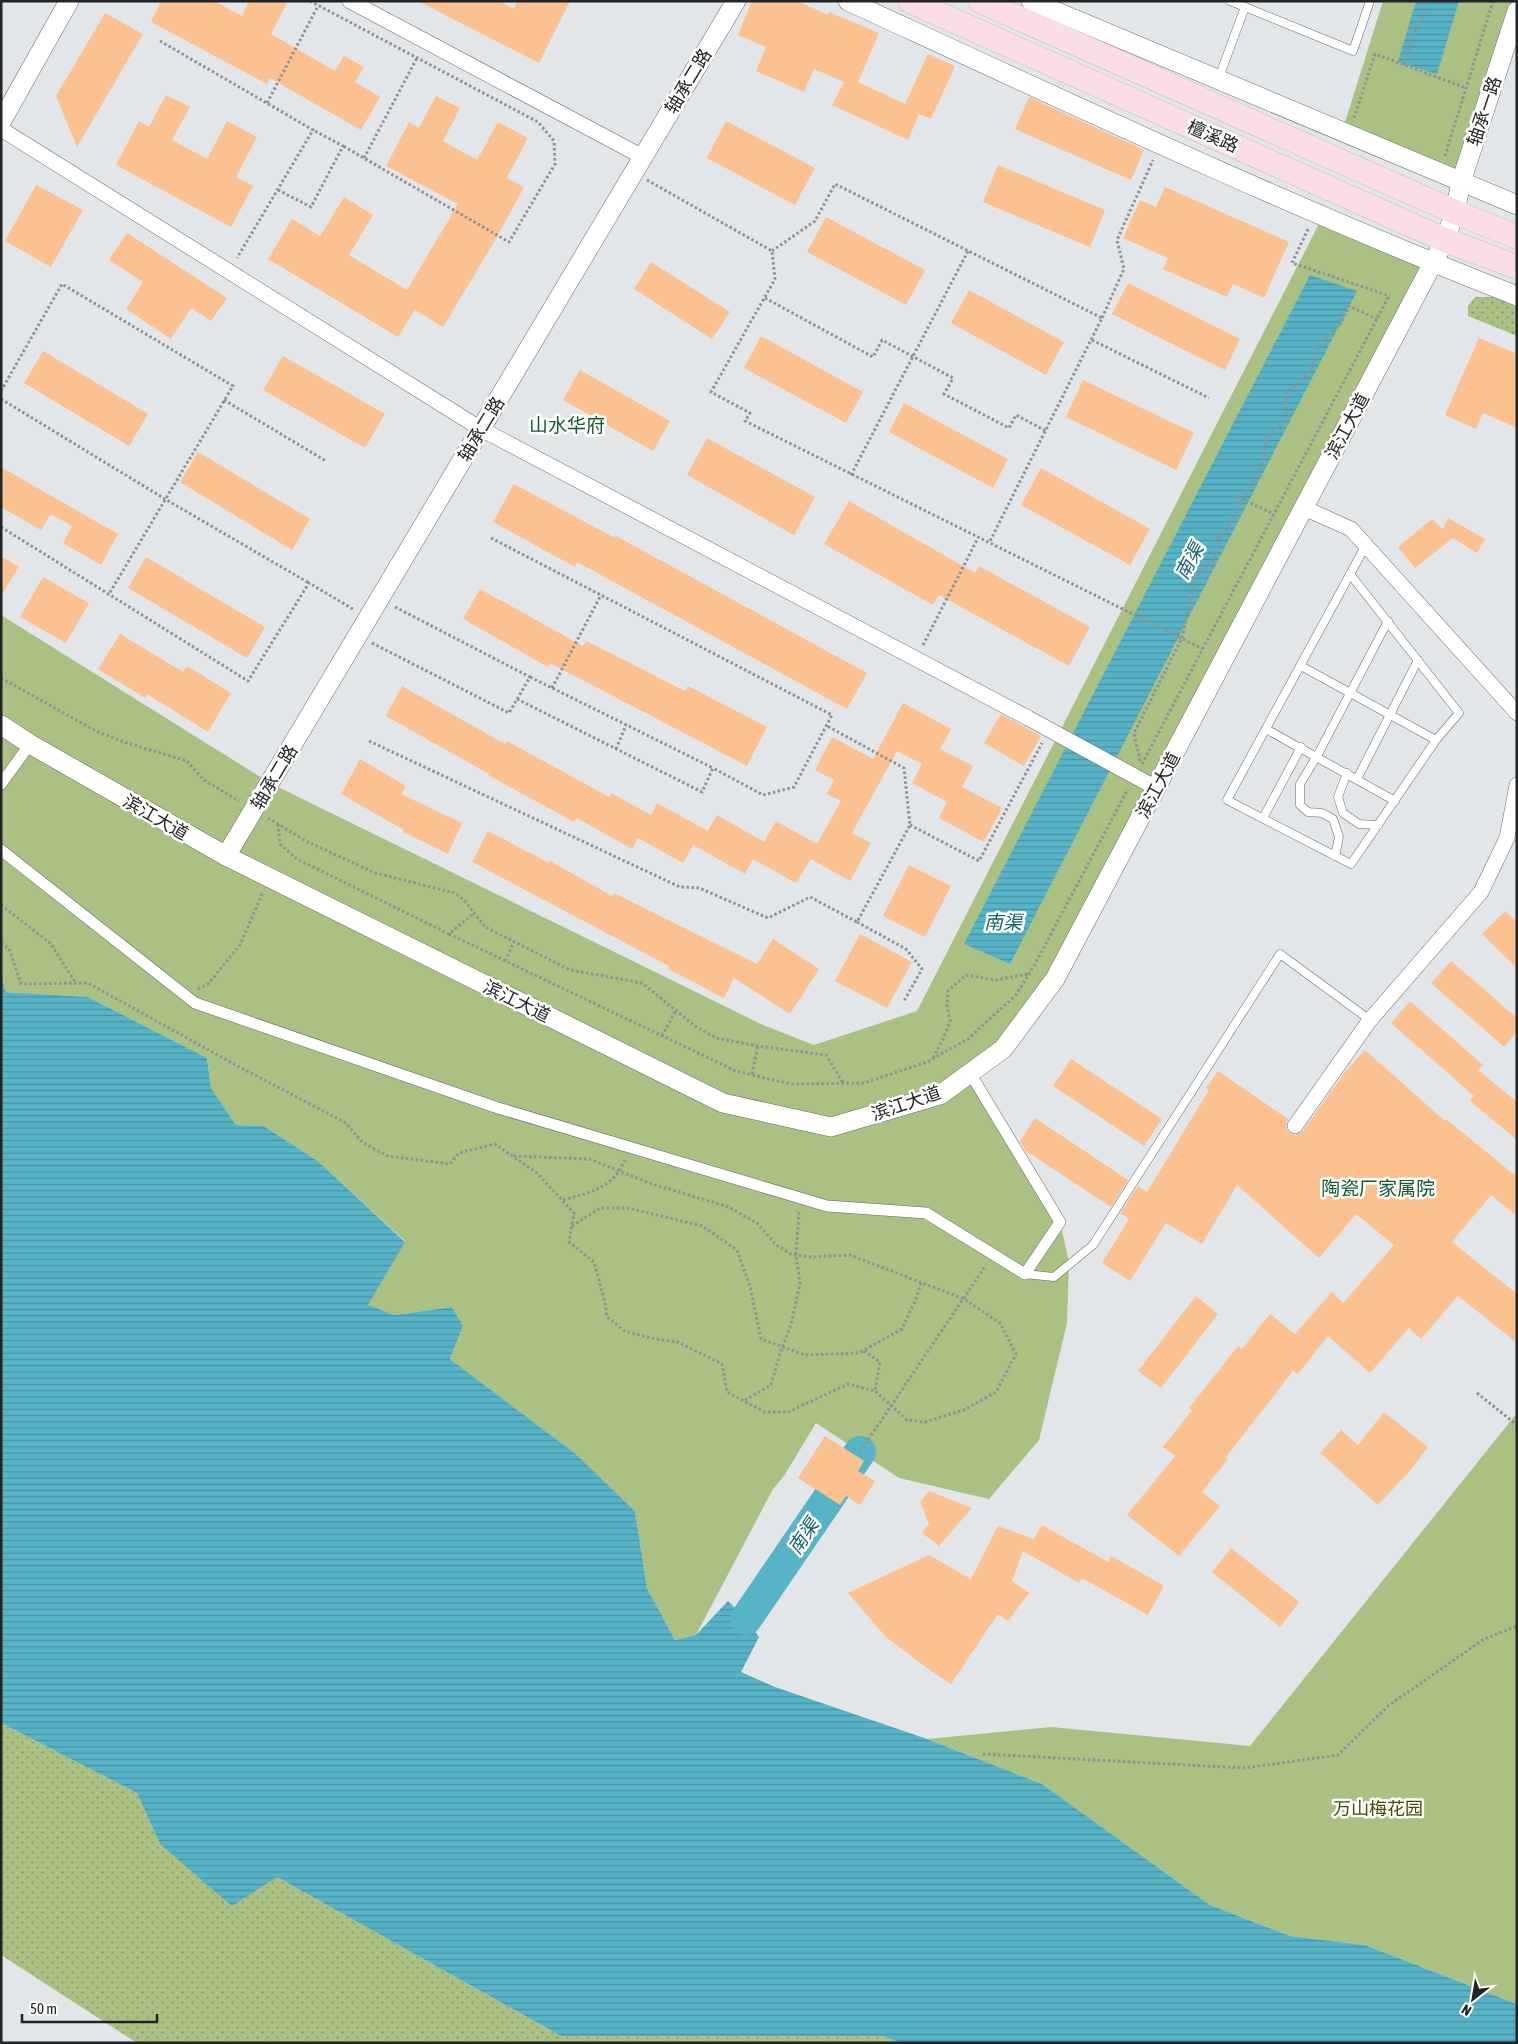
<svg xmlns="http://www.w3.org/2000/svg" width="1518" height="2044" font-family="'Asap Condensed','Noto Sans SC',sans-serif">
<defs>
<pattern id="grass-dots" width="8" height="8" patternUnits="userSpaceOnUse" patternTransform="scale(1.25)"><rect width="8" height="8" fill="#abc083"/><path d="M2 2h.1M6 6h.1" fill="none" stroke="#8b9c6b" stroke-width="1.8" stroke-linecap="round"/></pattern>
<pattern id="water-rules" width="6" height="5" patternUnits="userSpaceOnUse" patternTransform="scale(1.25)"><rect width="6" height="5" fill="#57b4c7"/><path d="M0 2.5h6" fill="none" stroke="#4892a1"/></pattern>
</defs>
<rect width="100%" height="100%" fill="#e2e6e9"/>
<g fill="url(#grass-dots)">
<path d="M 1475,297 L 1494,297 L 1517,307 L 1517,336 L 1468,316 L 1468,306 Z"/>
<path d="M 1,1723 L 137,1793 L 160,1844 L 277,1877 L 561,2036 L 882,2036 L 902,2043 L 137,2043 L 1,1955 Z"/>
</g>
<g fill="#abc083">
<path d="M 1383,1 L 1517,1 L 1517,11 L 1461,182 L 1342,132 Z"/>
<path d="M 1323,216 L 1433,263 L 1055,979 L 970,1073 L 1060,1222 L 1069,1262 L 1067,1323 L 1039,1440 L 989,1499 L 899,1478 L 816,1423 L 784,1476 L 773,1489 L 696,1635 L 675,1640 L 647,1588 L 635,1511 L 576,1454 L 450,1359 L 463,1326 L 452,1307 L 394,1315 L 367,1305 L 405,1241 L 319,1162 L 264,1126 L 236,1125 L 211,1088 L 207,1058 L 88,997 L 6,992 L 1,976 L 1,615 L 270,783 L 763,1025 L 814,1045 L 917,1011 Z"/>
<path d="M 1517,1413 L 1517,2004 L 1365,1945 L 1290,1936 L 1210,1905 L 1042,1784 L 927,1739 L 1051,1727 L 1250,1746 Z"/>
</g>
<g fill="url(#water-rules)">
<path d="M 1416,1 L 1459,1 L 1437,74 L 1398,62 Z"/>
<path d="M 1310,275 L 1357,291 L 1010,964 L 964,944 Z"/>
<path d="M 1,976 L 6,992 L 88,997 L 207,1058 L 211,1088 L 236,1125 L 264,1126 L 319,1162 L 405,1242 L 368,1305 L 394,1315 L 452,1307 L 463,1326 L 450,1359 L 576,1454 L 635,1511 L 647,1588 L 675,1640 L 696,1635 L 728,1601 L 746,1619 L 759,1637 L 741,1672 L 775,1687 L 927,1739 L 1042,1784 L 1210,1905 L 1290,1936 L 1365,1945 L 1517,2004 L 1517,2043 L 902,2043 L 882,2036 L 561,2036 L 277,1877 L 232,1906 L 160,1844 L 137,1793 L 1,1723 Z"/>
</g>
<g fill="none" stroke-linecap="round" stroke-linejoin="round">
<path stroke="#57b4c7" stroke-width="32" d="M 746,1619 L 860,1452"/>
</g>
<g fill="#fbc191">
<path d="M 161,1 L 214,1 L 242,16 L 249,1 L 288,1 L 271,34 L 335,71 L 344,56 L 364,67 L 355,82 L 380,97 L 361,130 L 270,78 L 267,84 L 151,22 Z"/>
<path d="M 418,1 L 499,1 L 514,9 L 517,1 L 570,1 L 539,63 Z"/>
<path d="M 752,1 L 797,1 L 828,15 L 829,12 L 879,33 L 858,82 L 905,104 L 928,54 L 955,66 L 931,119 L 919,114 L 908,140 L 832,105 L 844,82 L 814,69 L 804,92 L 756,71 L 766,47 L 738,35 Z"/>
<path d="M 105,13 L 143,34 L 77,147 L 56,96 Z"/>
<path d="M 166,95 L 190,107 L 172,140 L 207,159 L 227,121 L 257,137 L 236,177 L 253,186 L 231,227 L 116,165 L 139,121 L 149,127 Z"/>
<path d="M 436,96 L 460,108 L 443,141 L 477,160 L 498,122 L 528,138 L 507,178 L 524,187 L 497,237 L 443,327 L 415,310 L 398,337 L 268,259 L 292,219 L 320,236 L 344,197 L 373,215 L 349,255 L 407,290 L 458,204 L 386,166 L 409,122 L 419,128 Z"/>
<path d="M 1029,97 L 1144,150 L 1131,180 L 1015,129 Z"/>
<path d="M 726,121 L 815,168 L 795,205 L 707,158 Z"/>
<path d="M 998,165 L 1105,210 L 1090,247 L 983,202 Z"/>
<path d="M 36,185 L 83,210 L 51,267 L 5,241 Z"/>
<path d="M 1165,187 L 1289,242 L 1264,298 L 1233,284 L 1227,297 L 1163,269 L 1168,258 L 1123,238 L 1140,200 L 1156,207 Z"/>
<path d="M 826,217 L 925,270 L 906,305 L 807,252 Z"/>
<path d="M 127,233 L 227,298 L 211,321 L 191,308 L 171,339 L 126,309 L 143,282 L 109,260 Z"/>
<path d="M 651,262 L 730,312 L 712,339 L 634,289 Z"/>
<path d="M 1128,283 L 1240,339 L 1225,370 L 1112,314 Z"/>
<path d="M 969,290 L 1064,342 L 1046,375 L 951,323 Z"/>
<path d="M 761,336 L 863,392 L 846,423 L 744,368 Z"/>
<path d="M 1479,338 L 1517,354 L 1517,428 L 1483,413 L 1476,429 L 1445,415 Z"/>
<path d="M 43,351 L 148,414 L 129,446 L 24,383 Z"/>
<path d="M 283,356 L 385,414 L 365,448 L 263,390 Z"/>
<path d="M 580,370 L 670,421 L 653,451 L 563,400 Z"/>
<path d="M 1083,380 L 1194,433 L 1176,470 L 1066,417 Z"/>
<path d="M 904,403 L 1008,459 L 993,488 L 889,432 Z"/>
<path d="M 707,438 L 815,497 L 794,535 L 687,475 Z"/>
<path d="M 198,452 L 310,519 L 292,550 L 180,482 Z"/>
<path d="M 1,467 L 118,534 L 101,565 L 63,543 L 72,526 L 51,514 L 41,530 L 1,507 Z"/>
<path d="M 1041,468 L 1150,529 L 1130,565 L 1021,505 Z"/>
<path d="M 514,484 L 615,538 L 616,536 L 867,673 L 847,709 L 577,562 L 575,567 L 493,522 Z"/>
<path d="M 849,501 L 975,573 L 979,566 L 1090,627 L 1069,666 L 939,595 L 933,605 L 824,544 Z"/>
<path d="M 1448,518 L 1485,539 L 1477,553 L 1453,538 L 1415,568 L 1398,547 L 1432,519 L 1443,529 Z"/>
<path d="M 1,556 L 19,567 L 1,596 Z"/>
<path d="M 146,557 L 265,627 L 247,658 L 128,588 Z"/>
<path d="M 43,577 L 89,603 L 66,643 L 20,617 Z"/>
<path d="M 480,589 L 583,646 L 586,641 L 685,691 L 688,686 L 767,727 L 747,766 L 550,663 L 548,667 L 463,619 Z"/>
<path d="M 120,634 L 183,672 L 187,666 L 231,693 L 208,732 L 147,694 L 145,698 L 98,669 Z"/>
<path d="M 402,686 L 505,744 L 507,741 L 609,797 L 611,793 L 651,815 L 657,803 L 708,831 L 717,815 L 764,842 L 776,821 L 817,844 L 841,801 L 827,794 L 834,780 L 815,770 L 832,737 L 873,759 L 903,703 L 951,729 L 940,749 L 973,766 L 962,787 L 1002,808 L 984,842 L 939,818 L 947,802 L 912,783 L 922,764 L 897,751 L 852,833 L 871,843 L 850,881 L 811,859 L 796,883 L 753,859 L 745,874 L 693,845 L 683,863 L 638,838 L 632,849 L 577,818 L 574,822 L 488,775 L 489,774 L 386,716 Z"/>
<path d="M 1001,714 L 1041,736 L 1024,766 L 984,743 Z"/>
<path d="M 360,759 L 406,786 L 401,794 L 462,823 L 448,854 L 403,832 L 404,830 L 341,794 Z"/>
<path d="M 488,831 L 549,863 L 550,861 L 612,896 L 614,893 L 757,964 L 773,939 L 819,969 L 790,1014 L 734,978 L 724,998 L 668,969 L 669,966 L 472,862 Z"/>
<path d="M 909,865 L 951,886 L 925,937 L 883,916 Z"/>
<path d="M 1505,911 L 1517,922 L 1517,968 L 1482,934 Z"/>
<path d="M 860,934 L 912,962 L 887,1008 L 835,981 Z"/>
<path d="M 1451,961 L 1517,1018 L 1517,1032 L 1504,1047 L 1431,983 Z"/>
<path d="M 1410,1001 L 1483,1065 L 1478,1070 L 1517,1102 L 1517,1140 L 1470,1101 L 1474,1096 L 1391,1023 Z"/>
<path d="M 1365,1050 L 1445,1121 L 1446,1119 L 1517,1177 L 1517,1216 L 1491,1195 L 1452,1242 L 1517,1294 L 1517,1343 L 1458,1296 L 1421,1339 L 1409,1328 L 1370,1373 L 1328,1336 L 1298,1374 L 1293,1371 L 1226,1457 L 1228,1459 L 1202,1492 L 1220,1506 L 1179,1556 L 1127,1515 L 1175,1456 L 1163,1447 L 1192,1410 L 1189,1408 L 1238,1346 L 1242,1349 L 1270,1314 L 1295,1334 L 1332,1292 L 1343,1303 L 1394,1245 L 1356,1214 L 1319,1258 L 1237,1185 L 1202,1244 L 1166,1223 L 1130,1281 L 1102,1263 L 1129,1219 L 1120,1213 L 1138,1186 L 1147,1192 L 1209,1090 L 1206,1088 L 1218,1071 L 1288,1119 L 1286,1125 L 1286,1129 L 1289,1133 L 1295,1135 L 1303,1131 L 1345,1072 Z"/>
<path d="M 1071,1059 L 1162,1119 L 1144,1146 L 1053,1086 Z"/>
<path d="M 1035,1118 L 1128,1180 L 1111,1207 L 1026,1151 L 1020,1141 Z"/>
<path d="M 1196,1296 L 1218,1314 L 1161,1388 L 1138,1371 Z"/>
<path d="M 1384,1412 L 1428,1447 L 1409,1472 L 1378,1505 L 1320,1453 L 1341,1430 L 1358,1445 Z"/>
<path d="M 825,1436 L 864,1461 L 858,1471 L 875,1481 L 860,1505 L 846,1496 L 840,1505 L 798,1478 Z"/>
<path d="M 929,1491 L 972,1508 L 939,1546 L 922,1533 L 929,1524 L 920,1502 Z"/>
<path d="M 1042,1525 L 1108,1562 L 1111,1556 L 1164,1586 L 1148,1615 L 1082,1578 L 1079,1583 L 1023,1551 L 1012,1581 L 1029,1593 L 1008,1621 L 998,1614 L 951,1684 L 931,1671 L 886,1637 L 848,1593 L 929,1555 L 971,1579 L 998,1526 L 1034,1539 Z"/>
<path d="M 1231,1548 L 1299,1602 L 1280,1627 L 1212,1572 Z"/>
</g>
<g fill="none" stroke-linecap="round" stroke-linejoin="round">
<defs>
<g id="service">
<path d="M 1245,7 L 1353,51 L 1370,1"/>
<path d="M 1218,80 L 1245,7 L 1230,1"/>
<path d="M 1350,574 L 1459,713 L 1436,740"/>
<path d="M 1301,666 L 1436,740 L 1351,864 L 1227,800 C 1274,715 1320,630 1366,545"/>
<path d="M 1266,729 L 1395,801"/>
<path d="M 1347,773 L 1338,797 L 1343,813 L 1359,824 L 1378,825"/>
<path d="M 1357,779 L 1418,660"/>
<path d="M 1263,818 L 1301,747"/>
<path d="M 1335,856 L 1339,837 L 1333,819 L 1322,813 L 1308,812 L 1300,805 L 1300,784 L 1317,756 L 1388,621"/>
<path d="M 1025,1274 L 1054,1277 L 1093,1245 L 1280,954 L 1370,1020"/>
</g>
<g id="pedestrian">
<path d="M 1,784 L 30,744"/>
<path d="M 1,850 L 195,1003 L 495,1107 L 827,1206 L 926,1213 L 1025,1274 L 1060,1222 L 970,1073"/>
</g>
<g id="minor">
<path d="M 350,1 L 643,157"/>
<path d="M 1,129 L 481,429 L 1028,718"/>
<path d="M 1304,508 L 1351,529 L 1517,713"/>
<path d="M 1295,1126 L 1370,1020 L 1481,892 L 1507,838 L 1517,785"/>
</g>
<g id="tertiary">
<path d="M 848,1 C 1069,103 1290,207 1517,296"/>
<path d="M 1031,1 L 1517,205"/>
<path d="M 1,122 L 69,1"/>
<path d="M 1,725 L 30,744 L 226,856 L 723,1103 L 831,1127 L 940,1095 L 1003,1049 L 1055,979 L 1445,240 L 1455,212 L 1461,182 L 1517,11"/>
<path d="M 226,856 L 736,1"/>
</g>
<g id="primary">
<path d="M 910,1 L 1445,240 L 1517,267"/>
<path d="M 980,1 L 1455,212 L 1517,237"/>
</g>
</defs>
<use href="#service" stroke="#65696b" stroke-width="9"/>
<use href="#pedestrian" stroke="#65696b" stroke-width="12"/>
<use href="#minor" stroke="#65696b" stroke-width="16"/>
<use href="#tertiary" stroke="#65696b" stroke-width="20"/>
<use href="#primary" stroke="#c1c2c2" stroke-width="25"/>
<g stroke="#8f9295" stroke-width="3" stroke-dasharray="2.5 2.5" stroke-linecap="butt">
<path d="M 310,1 L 538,122 L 554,141 L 555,164 L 509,242 L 343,146"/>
<path d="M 160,41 L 313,130 L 237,258"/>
<path d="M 1404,65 L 1413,34 L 1424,14 L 1424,1"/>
<path d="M 267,103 L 318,6"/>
<path d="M 1354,118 L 1375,54 L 1466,88"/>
<path d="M 1445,156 L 1493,1"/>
<path d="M 364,158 L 417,58"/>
<path d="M 647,180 L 772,251 L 775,279 L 711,392 L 750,413 L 745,421 L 1203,649"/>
<path d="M 278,190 L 311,207 L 343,146 L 313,130"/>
<path d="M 1308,229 L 1292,263 L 1390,296"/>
<path d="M 772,251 L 815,221 L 835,184 L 1102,318 L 989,543"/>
<path d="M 765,298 L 873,357 L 882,340 L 953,378 L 944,394 L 1009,428 L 1016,415 L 1046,431"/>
<path d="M 1102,318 L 1124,269 L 1117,240 L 1153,160"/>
<path d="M 1092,340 L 1209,398"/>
<path d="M 1,391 L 62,284 L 233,386 L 109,594"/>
<path d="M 1,399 L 165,499 L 309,583"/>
<path d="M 224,400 L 326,461"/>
<path d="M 851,475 L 968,251"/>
<path d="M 1237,497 L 1274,514"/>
<path d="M 1,527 L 248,681 L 309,583 L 353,609"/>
<path d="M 491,538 L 832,715 L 794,787 L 763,795 L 713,768"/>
<path d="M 372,643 L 509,713 L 530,677 L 395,607"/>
<path d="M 923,645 L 978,538"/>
<path d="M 1,678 L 96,731 L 124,742 L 187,761 L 204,780 L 239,801"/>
<path d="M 552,688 L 601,595"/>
<path d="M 517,699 L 702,792 L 713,768 L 530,677"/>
<path d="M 369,741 L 680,887 L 699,888 L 768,918 L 810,897 L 857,922 L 910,825 L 904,768 L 827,726"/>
<path d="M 616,749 L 626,725"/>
<path d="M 1140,761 L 1134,733 L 1182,638 L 1195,578 L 1215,559 L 1219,538 L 1229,526 L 1264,460 L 1266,439 L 1285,421 L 1287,393 L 1311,370 L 1318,344 L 1340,325 L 1349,306 L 1377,319"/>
<path d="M 1142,764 L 1389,296"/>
<path d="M 268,818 L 306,841 L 375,873 L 455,893 L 465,901 L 485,927 L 570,970 L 642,983 L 695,1026 L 716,1038 L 758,1046 L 826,1055 L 843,1083"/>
<path d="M 278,824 L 280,844 L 297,859 L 449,934 L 473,914"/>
<path d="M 910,825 L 979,861 L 1042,743"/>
<path d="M 1,905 L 50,943 L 76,983"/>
<path d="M 857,922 L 906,949 L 922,969 L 904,1001"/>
<path d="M 449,934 L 736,1071 L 791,1084 L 864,1083 L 927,1062 L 968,1039 L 1016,995 L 1035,964 L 1128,789"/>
<path d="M 1,943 L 9,949 L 21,984 L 88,983 L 232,1063 L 346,1123 L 363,1143 L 388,1156 L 450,1164 L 459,1153 L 495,1144 L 537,1173 L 574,1213 L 569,1242 L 594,1262 L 605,1302 L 607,1317 L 625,1331 L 650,1338 L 678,1342 L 722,1364 L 727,1392 L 765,1412 L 788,1412 L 848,1384 L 875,1391 L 907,1420 L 925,1422 L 964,1410 L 996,1392 L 1016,1354 L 1000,1323 L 964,1299 L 850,1255 L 809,1257 L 791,1254 L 776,1245 L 758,1224 L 729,1207 L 652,1184 L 589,1159 L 513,1156"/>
<path d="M 505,961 L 514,942"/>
<path d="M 198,989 L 208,984 L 240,945 L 263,892"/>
<path d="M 662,1036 L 676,1010"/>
<path d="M 933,1058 L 943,1039 L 950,1021 L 947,1005 L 948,991 L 966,975 L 996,980 L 1028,974"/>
<path d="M 752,1074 L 758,1046"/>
<path d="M 563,1200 C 591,1192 612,1189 625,1160"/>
<path d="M 572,1226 L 600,1208 L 628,1208 L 702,1226 L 737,1250 L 750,1286 L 761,1339 L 805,1355 L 859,1353 L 902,1329 L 916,1299 L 921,1283"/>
<path d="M 864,1351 L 880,1362 L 875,1391"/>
<path d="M 1477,1393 L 1517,1425"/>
<path d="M 745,1400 L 771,1385 L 780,1353 L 791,1325 L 800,1284 L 796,1255 L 799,1212"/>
<path d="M 860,1452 L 986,1265"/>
<path d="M 983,1754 L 1244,1768 L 1338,1755 L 1388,1706 L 1484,1639 L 1517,1626"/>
</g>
<use href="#service" stroke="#fff" stroke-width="8"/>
<use href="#pedestrian" stroke="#fff" stroke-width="11"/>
<use href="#minor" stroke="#fff" stroke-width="15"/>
<use href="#tertiary" stroke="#fff" stroke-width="19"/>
<use href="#primary" stroke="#fadde6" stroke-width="24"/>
<defs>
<path id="minor-bridge" d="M 1028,718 L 1147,783"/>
</defs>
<use href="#minor-bridge" stroke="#65696b" stroke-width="16" stroke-linecap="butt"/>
<use href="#minor-bridge" stroke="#fff" stroke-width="15"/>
</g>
<g text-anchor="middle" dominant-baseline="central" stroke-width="5" stroke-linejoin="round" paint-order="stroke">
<g font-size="18" fill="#222425" stroke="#fff">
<text transform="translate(688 81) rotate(-59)">轴承二路</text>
<text transform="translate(1484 111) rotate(-72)">轴承一路</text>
<text transform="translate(1213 136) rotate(24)">檀溪路</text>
<text transform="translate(1347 426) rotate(-62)">滨江大道</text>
<text transform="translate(481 429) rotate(-59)">轴承二路</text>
<text transform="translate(274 777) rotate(-59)">轴承二路</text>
<text transform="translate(1158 785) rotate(-62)">滨江大道</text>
<text transform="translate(156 817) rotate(30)">滨江大道</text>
<text transform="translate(517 1001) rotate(26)">滨江大道</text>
<text transform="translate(906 1103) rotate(-19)">滨江大道</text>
</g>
<g font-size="18" fill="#3c4e00" stroke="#fff">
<text x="1378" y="1808">万山梅花园</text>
</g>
<g font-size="19" fill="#15592b" stroke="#fff">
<text x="567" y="425">山水华府</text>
<text x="1378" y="1188">陶瓷厂家属院</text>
</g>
<g font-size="19" font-style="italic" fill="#14616f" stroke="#fff">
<text transform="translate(1189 561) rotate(-62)">南渠</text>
<text x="1003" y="922">南渠</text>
<text transform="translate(803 1536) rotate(-56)">南渠</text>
</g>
</g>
<rect width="1518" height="2044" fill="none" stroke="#222425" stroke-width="5"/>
<g transform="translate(1473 1999) rotate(211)" stroke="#ffffff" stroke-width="4" paint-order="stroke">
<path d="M0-4L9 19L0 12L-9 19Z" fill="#222425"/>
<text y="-8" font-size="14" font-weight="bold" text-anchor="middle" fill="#222425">N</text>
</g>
<path d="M22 2014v8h135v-8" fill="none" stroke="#222425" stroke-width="2.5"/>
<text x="30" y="2014" font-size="15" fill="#222425" stroke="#ffffff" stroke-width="4" paint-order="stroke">50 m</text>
</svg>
